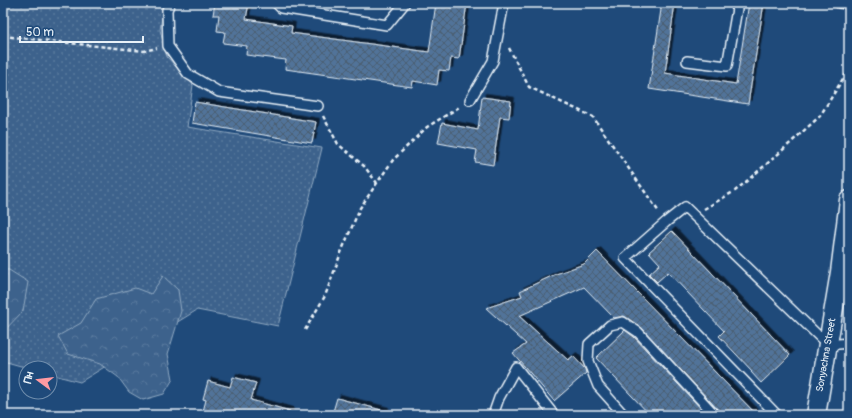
<svg xmlns="http://www.w3.org/2000/svg" width="852" height="418" font-family="Pangolin,sans-serif">
<defs>
<pattern id="grass-dots" width="8" height="8" patternUnits="userSpaceOnUse"><rect width="8" height="8" fill="#3c628c"/><path d="M2 2h.1M6 6h.1" fill="none" stroke="#58799d" stroke-width="1.8" stroke-linecap="round"/></pattern>
<pattern id="forest-crowns" width="20" height="18" patternUnits="userSpaceOnUse"><rect width="20" height="18" fill="#3c628c"/><path d="M2 6a3 3 0 1 1 6 0M12 15a3 3 0 1 1 6 0" fill="none" stroke="#58799d"/></pattern>
<pattern id="building-cross-hatch" width="8" height="8" patternUnits="userSpaceOnUse"><rect width="8" height="8" fill="#517399"/><path d="M0 0l8 8M0 8l8-8" fill="none" stroke="#4c5e72"/></pattern>
<filter id="shadow"><feDropShadow dx="3.5" dy="-3.5" stdDeviation="0" flood-color="#0009"/></filter>
</defs>
<rect width="100%" height="100%" fill="#1f4a7a"/>
<filter id="ink" filterUnits="userSpaceOnUse"><feTurbulence type="fractalNoise" baseFrequency=".025" numOctaves="2"/><feDisplacementMap in="SourceGraphic" scale="8" xChannelSelector="R" yChannelSelector="G"/><feConvolveMatrix kernelMatrix="1 2 1 2 8 2 1 2 1" color-interpolation-filters="sRGB"/></filter>
<g filter="url(#ink)">
<path fill="url(#grass-dots)" stroke="#92aac2" d="M 3,3 L 164,3 L 160,30 L 167,57 L 193,85 L 187,127 L 322,148 L 278,326 L 197,310 L 80,382 L 50,374 L 50,368 L 28,368 L 3,361 Z"/>
<g fill="url(#forest-crowns)" stroke="#92aac2">
<path d="M 3,270 L 9,270 L 28,282 L 23,311 L 3,332 Z"/>
<path d="M 163,276 L 178,290 L 181,311 L 168,354 L 173,379 L 164,394 L 143,400 L 129,392 L 118,377 L 100,364 L 68,354 L 58,336 L 81,323 L 96,299 L 135,288 L 151,294 Z"/>
</g>
<g fill="url(#building-cross-hatch)" stroke="#e8f1f8" filter="url(#shadow)">
<path d="M 215,3 L 249,3 L 246,19 L 292,26 L 291,33 L 429,52 L 436,3 L 467,3 L 459,59 L 451,58 L 449,71 L 439,70 L 437,85 L 413,81 L 412,87 L 285,69 L 286,60 L 246,55 L 247,46 L 223,43 L 225,32 L 217,31 L 219,15 L 213,15 Z"/>
<path d="M 662,3 L 675,3 L 665,73 L 736,84 L 749,3 L 764,3 L 748,104 L 649,89 Z"/>
<path d="M 482,97 L 511,101 L 509,118 L 500,117 L 493,165 L 475,162 L 477,150 L 438,143 L 442,123 L 478,130 Z"/>
<path d="M 195,102 L 316,122 L 312,143 L 192,123 Z"/>
<path d="M 672,231 L 790,355 L 761,383 L 751,372 L 752,371 L 719,336 L 724,331 L 668,272 L 657,282 L 649,274 L 660,264 L 649,252 Z"/>
<path d="M 597,251 L 757,415 L 721,415 L 719,411 L 642,328 L 624,316 L 614,318 L 584,287 L 519,316 L 568,360 L 573,356 L 585,369 L 586,373 L 554,401 L 513,353 L 526,344 L 486,308 L 522,296 L 520,291 L 556,274 L 584,264 Z"/>
<path d="M 625,330 L 634,337 L 707,415 L 650,415 L 596,358 Z"/>
<path d="M 233,377 L 256,383 L 251,400 L 290,411 L 289,415 L 202,415 L 206,400 L 203,399 L 208,381 L 230,387 Z"/>
<path d="M 337,398 L 385,411 L 385,415 L 332,415 Z"/>
</g>
<g fill="none" stroke-linecap="round" stroke-linejoin="round">
<defs>
<g id="service">
<path d="M 170,3 L 167,10 L 168,46 L 188,74 L 219,92 L 318,106"/>
<path d="M 276,3 L 281,8 L 387,25 L 405,3"/>
<path d="M 839,3 L 849,4"/>
<path d="M 687,61 L 727,66 L 738,3"/>
<path d="M 470,100 L 493,61 L 504,3"/>
<path d="M 493,415 L 499,398 L 516,367 L 554,415"/>
<path d="M 624,415 L 598,386 L 588,361 L 589,344 L 610,325 L 623,322 L 638,332 L 715,415"/>
<path d="M 777,415 L 625,258 L 666,222 L 685,207 L 828,345 L 849,343"/>
</g>
<path id="minor" d="M 816,415 L 840,272 L 849,200"/>
</defs>
<use href="#service" stroke="#e8f1f8" stroke-width="12"/>
<use href="#minor" stroke="#e8f1f8" stroke-width="21"/>
<g stroke="#e8f1f8" stroke-width="2.5" stroke-dasharray="4 3" stroke-linecap="butt">
<path d="M 3,36 L 144,51 L 157,48"/>
<path d="M 509,48 L 529,87 L 593,117 L 659,212"/>
<path d="M 323,116 L 338,144 L 364,166 L 377,183"/>
<path d="M 704,209 L 735,191 L 776,156 L 820,116 L 844,77 L 849,71"/>
<path d="M 305,330 L 325,296 L 342,250 L 360,208 L 377,183 L 393,160 L 427,127 L 461,106"/>
</g>
<use href="#service" stroke="#1f4a7a" stroke-width="9"/>
<use href="#minor" stroke="#1f4a7a" stroke-width="18"/>
</g>
</g>
<g text-anchor="middle" dominant-baseline="central" stroke-width="4" stroke-linejoin="round" paint-order="stroke">
<g font-size="10" fill="#e8f1f8" stroke="#1f4a7a">
<text transform="translate(826 355) rotate(-80)">Sonyachna Street</text>
</g>
</g>
<rect width="852" height="418" fill="none" stroke="#1f4a7a" stroke-width="16"/>
<rect x="8" y="8" width="836" height="402" fill="none" stroke="#e8f1f8" stroke-width="1.5" filter="url(#ink)"/>
<g transform="translate(38 380) rotate(285)"><circle r="19" fill="#1f4a7a" stroke="#6f8dac"/>
<path d="M0-3L7 15L0 10L-7 15Z" fill="#ff9aa2"/>
<text y="-6" font-size="11" font-weight="bold" text-anchor="middle" fill="#e8f1f8">Пн</text>
</g>
<path d="M20 36v6h123v-6" fill="none" stroke="#e8f1f8" stroke-width="2"/>
<text x="26" y="36" font-size="12" fill="#e8f1f8" stroke="#1f4a7a" stroke-width="3" paint-order="stroke">50 m</text>
</svg>
